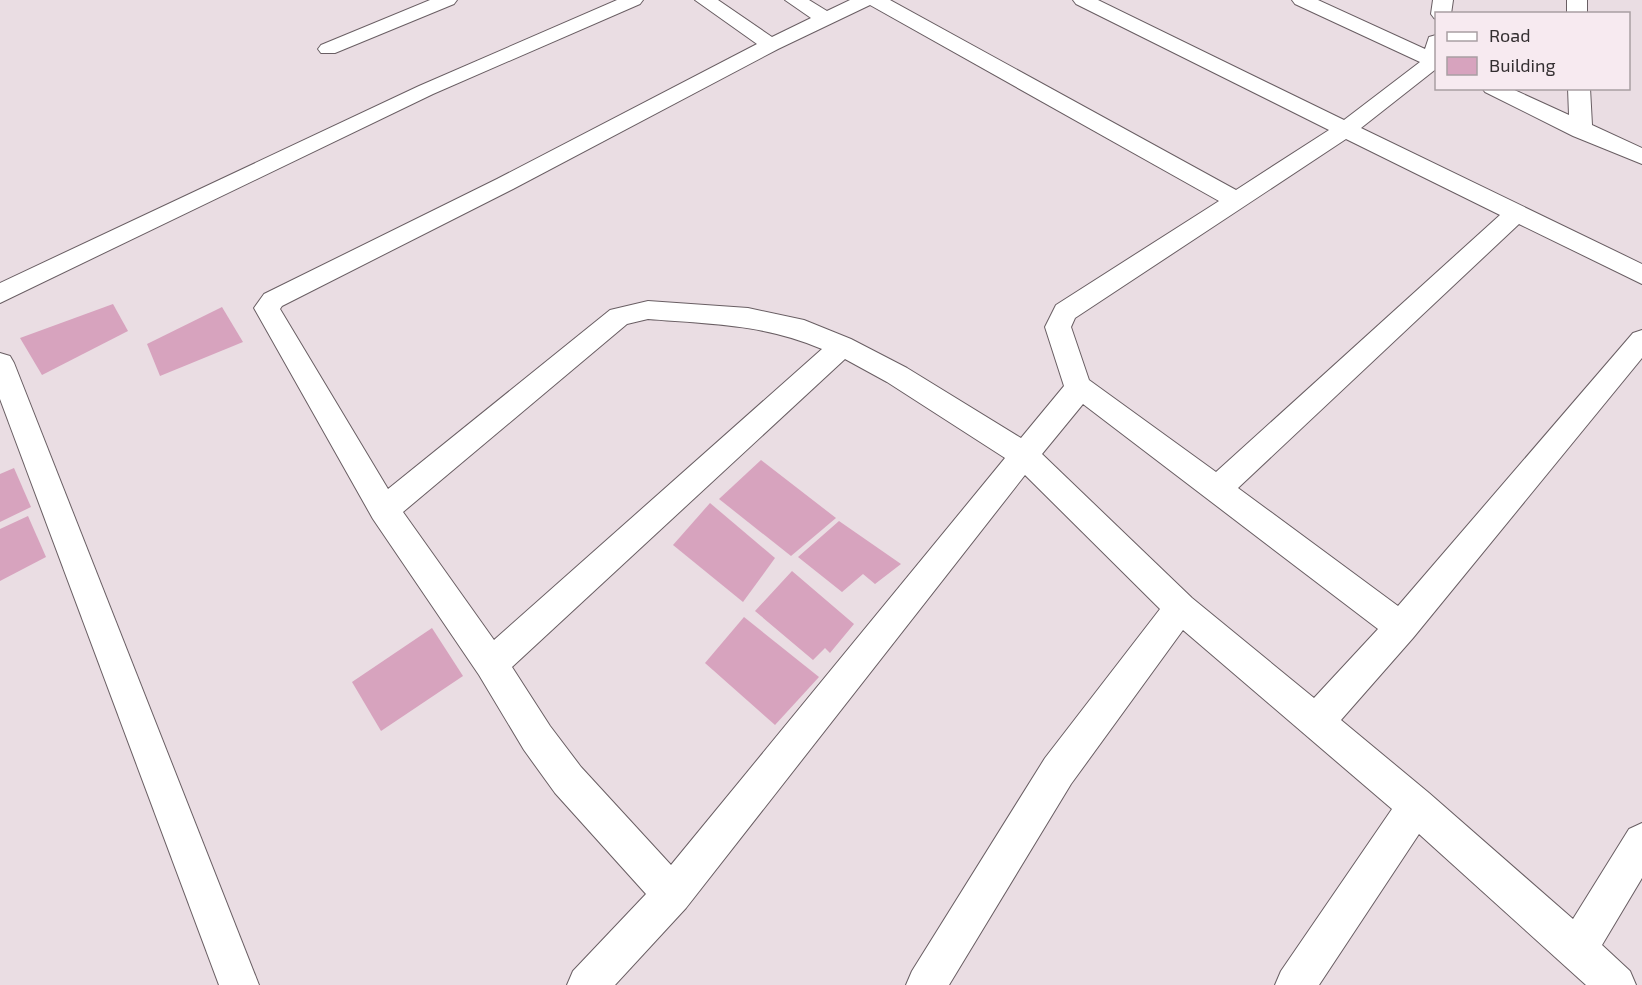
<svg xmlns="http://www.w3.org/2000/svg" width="1642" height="985" font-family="'Exo 2',sans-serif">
<rect width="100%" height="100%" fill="#eadde3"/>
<g fill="#d7a3be">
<path d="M 113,304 L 128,331 L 42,375 L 20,338 Z"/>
<path d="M 222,307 L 243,342 L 160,376 L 147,344 Z"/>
<path d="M 761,460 L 836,518 L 791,556 L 719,499 Z"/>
<path d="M 14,468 L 31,507 L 0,522 L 0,474 Z"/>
<path d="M 710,503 L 775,558 L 743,602 L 673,545 Z"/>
<path d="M 28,516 L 46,557 L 0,581 L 0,529 Z"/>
<path d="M 839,521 L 901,564 L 875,584 L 863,574 L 842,592 L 798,557 Z"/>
<path d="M 792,571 L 854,624 L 830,653 L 825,648 L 813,660 L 755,611 Z"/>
<path d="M 744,617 L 819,677 L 775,725 L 705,663 Z"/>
<path d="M 432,628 L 463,676 L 381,731 L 352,682 Z"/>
</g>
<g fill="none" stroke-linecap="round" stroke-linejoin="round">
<defs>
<g id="minor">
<path d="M 430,0 L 457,0 L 454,4 L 335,53 L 321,53 L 318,49 L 321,45 Z"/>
<path d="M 617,0 L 643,0 L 640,4 L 433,94 L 0,303 L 0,283 L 419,86 Z"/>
<path d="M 695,0 L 718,0 L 772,37 L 811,18 L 785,0 L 809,0 L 827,11 L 850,0 L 890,0 L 1236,190 L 1329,130 L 1076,4 L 1073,0 L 1098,0 L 1344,120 L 1420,62 L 1295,4 L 1292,0 L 1318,0 L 1425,49 L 1429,37 L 1436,35 L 1436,69 L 1361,128 L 1642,264 L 1642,284 L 1519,224 L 1238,488 L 1398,606 L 1633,333 L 1642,330 L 1642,358 L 1413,638 L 1341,720 L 1429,793 L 1573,919 L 1629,829 L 1642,823 L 1642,878 L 1602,945 L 1630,971 L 1636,985 L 1586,985 L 1419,834 L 1319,985 L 1275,985 L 1281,971 L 1392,809 L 1183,630 L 1071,784 L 949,985 L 906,985 L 912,971 L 1045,758 L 1160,609 L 1025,475 L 686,908 L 615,985 L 567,985 L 573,971 L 646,894 L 555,793 L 524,750 L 479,675 L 373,519 L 254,308 L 264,294 L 497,179 L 757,44 ZM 870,5 L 1219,201 L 1056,305 L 1045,327 L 1064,386 L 1021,438 L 907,368 L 851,339 L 804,320 L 748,308 L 648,301 L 610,310 L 388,489 L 280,309 L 282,306 L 513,189 L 778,49 ZM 1346,139 L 1500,215 L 1216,472 L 1089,380 L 1071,327 L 1075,318 ZM 648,319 C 711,324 763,324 822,349 L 494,640 L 403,512 L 627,324 ZM 845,359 L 887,382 L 1005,458 L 671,865 L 581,767 L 550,726 L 512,667 ZM 1083,404 L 1378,629 L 1314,698 L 1192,598 L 1042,454 Z"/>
<path d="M 1433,0 L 1453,0 L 1451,14 L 1436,14 L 1436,19 L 1434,18 L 1431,14 Z"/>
<rect x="1567" y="0" width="20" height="14"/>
<path d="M 1482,88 L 1510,88 L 1569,115 L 1568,88 L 1590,88 L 1592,125 L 1642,148 L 1642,164 L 1573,136 L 1485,92 Z"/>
<path d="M 0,353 L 10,356 L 14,363 L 259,985 L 219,985 L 0,399 Z"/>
</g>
</defs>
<use href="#minor" stroke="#695e63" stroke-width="2"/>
<use href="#minor" fill="#fff" fill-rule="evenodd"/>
</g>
<rect x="1435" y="12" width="195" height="78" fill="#f7eaf0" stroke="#a99fa3" stroke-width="1.5"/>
<rect x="1447" y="32" width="30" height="9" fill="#ffffff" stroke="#a99fa3" stroke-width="1.5"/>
<text x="1489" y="42" font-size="18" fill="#332e30">Road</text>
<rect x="1447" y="57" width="30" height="18" fill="#d7a3be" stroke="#a99fa3" stroke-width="1.5"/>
<text x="1489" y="72" font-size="18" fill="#332e30">Building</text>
</svg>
